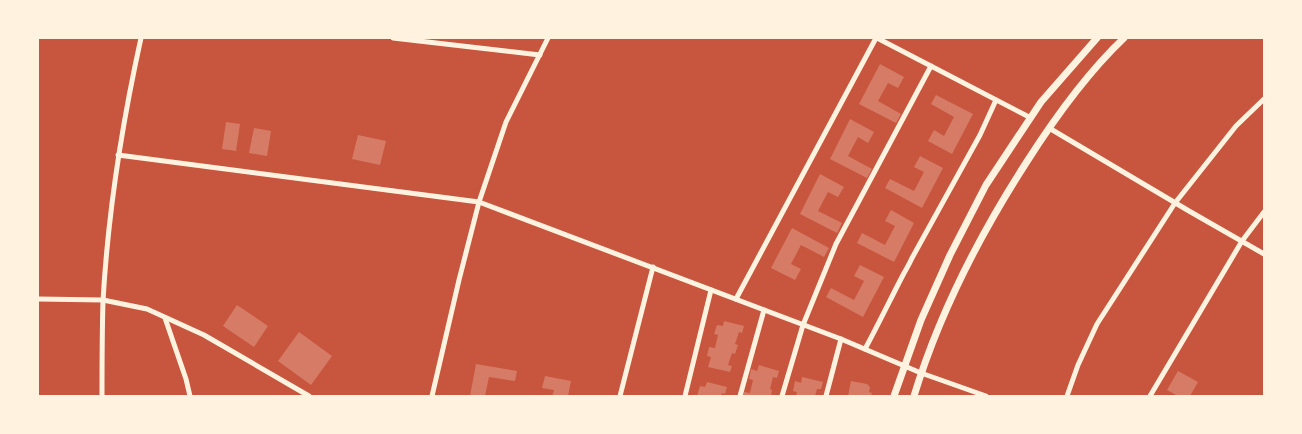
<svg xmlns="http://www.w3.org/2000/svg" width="1302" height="434" font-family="Raleway,sans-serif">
<rect width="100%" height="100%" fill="#c8553d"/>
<g fill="#d67c66">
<path d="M 880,64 L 904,77 L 898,88 L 888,83 L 878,101 L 901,114 L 896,123 L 859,104 Z"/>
<path d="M 936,95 L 973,114 L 952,154 L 928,141 L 934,130 L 944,136 L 954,117 L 931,104 Z"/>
<path d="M 850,119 L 874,132 L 868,143 L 858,137 L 848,156 L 872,169 L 867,178 L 830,159 Z"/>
<path d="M 226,122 L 240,124 L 236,151 L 222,149 Z"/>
<path d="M 254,128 L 271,131 L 267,156 L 249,153 Z"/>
<path d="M 358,135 L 386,141 L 380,165 L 352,159 Z"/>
<path d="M 920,156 L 943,168 L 922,208 L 885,188 L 890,179 L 914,191 L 924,172 L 914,167 Z"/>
<path d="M 820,174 L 844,187 L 838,197 L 828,192 L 818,211 L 842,223 L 837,233 L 800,214 Z"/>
<path d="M 891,210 L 914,223 L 894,262 L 857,243 L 862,233 L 885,245 L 895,226 L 885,221 Z"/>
<path d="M 792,228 L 829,248 L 824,257 L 801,245 L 791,264 L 801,269 L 795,280 L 771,268 Z"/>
<path d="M 860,265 L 884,277 L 863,317 L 826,297 L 831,288 L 854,300 L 864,281 L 854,276 Z"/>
<path d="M 237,305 L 268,326 L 254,347 L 223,326 Z"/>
<path d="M 724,321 L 744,326 L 742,333 L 739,332 L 735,344 L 738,345 L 735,354 L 732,353 L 728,365 L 732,366 L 730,372 L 708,367 L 711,357 L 707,356 L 709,347 L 715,348 L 718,335 L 714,334 L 717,325 L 723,326 Z"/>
<path d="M 299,332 L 332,356 L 311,385 L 278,361 Z"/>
<path d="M 476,364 L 517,371 L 515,381 L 489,377 L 485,396 L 470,396 Z"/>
<path d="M 759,365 L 779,371 L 777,378 L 773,377 L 770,389 L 772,390 L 771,396 L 743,396 L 744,392 L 750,393 L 753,380 L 749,379 L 751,369 L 757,371 Z"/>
<path d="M 1178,371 L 1198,382 L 1190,396 L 1178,396 L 1167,390 Z"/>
<path d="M 545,376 L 571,381 L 568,396 L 552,396 L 554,390 L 542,388 Z"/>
<path d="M 802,377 L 823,382 L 821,389 L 817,389 L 815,396 L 796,396 L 797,392 L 793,391 L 795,381 L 801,383 Z"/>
<path d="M 851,381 L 867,384 L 870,387 L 869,392 L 872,393 L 871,396 L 848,396 Z"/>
<path d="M 707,382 L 727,387 L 725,394 L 722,393 L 721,396 L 697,396 L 700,386 L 705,387 Z"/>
</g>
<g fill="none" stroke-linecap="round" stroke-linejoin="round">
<g stroke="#fff3e0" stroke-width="5">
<path d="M 393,38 L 540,55"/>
<path d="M 877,38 L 1031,118"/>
<path d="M 1049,128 L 1189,211 L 1264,254"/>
<path d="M 118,155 L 479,202 L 841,339 L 921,373 L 986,396"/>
<path d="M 38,299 L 103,300 L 147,309 L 204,335 L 309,396"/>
<path d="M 736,299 L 876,38"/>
<path d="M 165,318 L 186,379 L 190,396"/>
<path d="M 865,349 C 878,325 890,300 903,275 C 906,269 909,265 912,258 L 980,135 L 996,100"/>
<path d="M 102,396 C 102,365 102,333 103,301 C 108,213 122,124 141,38"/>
<path d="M 432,396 L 459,280 L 479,202 L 506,122 L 548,38"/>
<path d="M 620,396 L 653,267"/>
<path d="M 685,396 L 711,290"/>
<path d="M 740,396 L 764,310"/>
<path d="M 782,396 L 803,325 L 836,244 L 931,66"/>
<path d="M 826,396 L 841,339"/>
<path d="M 1067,396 L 1078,365 L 1097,324 L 1175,203 L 1236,126 L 1264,99"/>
<path d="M 1150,396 L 1242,241 L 1264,212"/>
</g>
<g stroke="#fff3e0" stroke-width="7">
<path d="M 894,396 L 921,320 L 950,255 L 986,185 L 1041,102 L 1097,38"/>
<path d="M 914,396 C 939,314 979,236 1026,163 C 1054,119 1086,74 1124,38"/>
</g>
</g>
<rect width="1302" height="434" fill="none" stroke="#fff3e0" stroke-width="78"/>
</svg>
